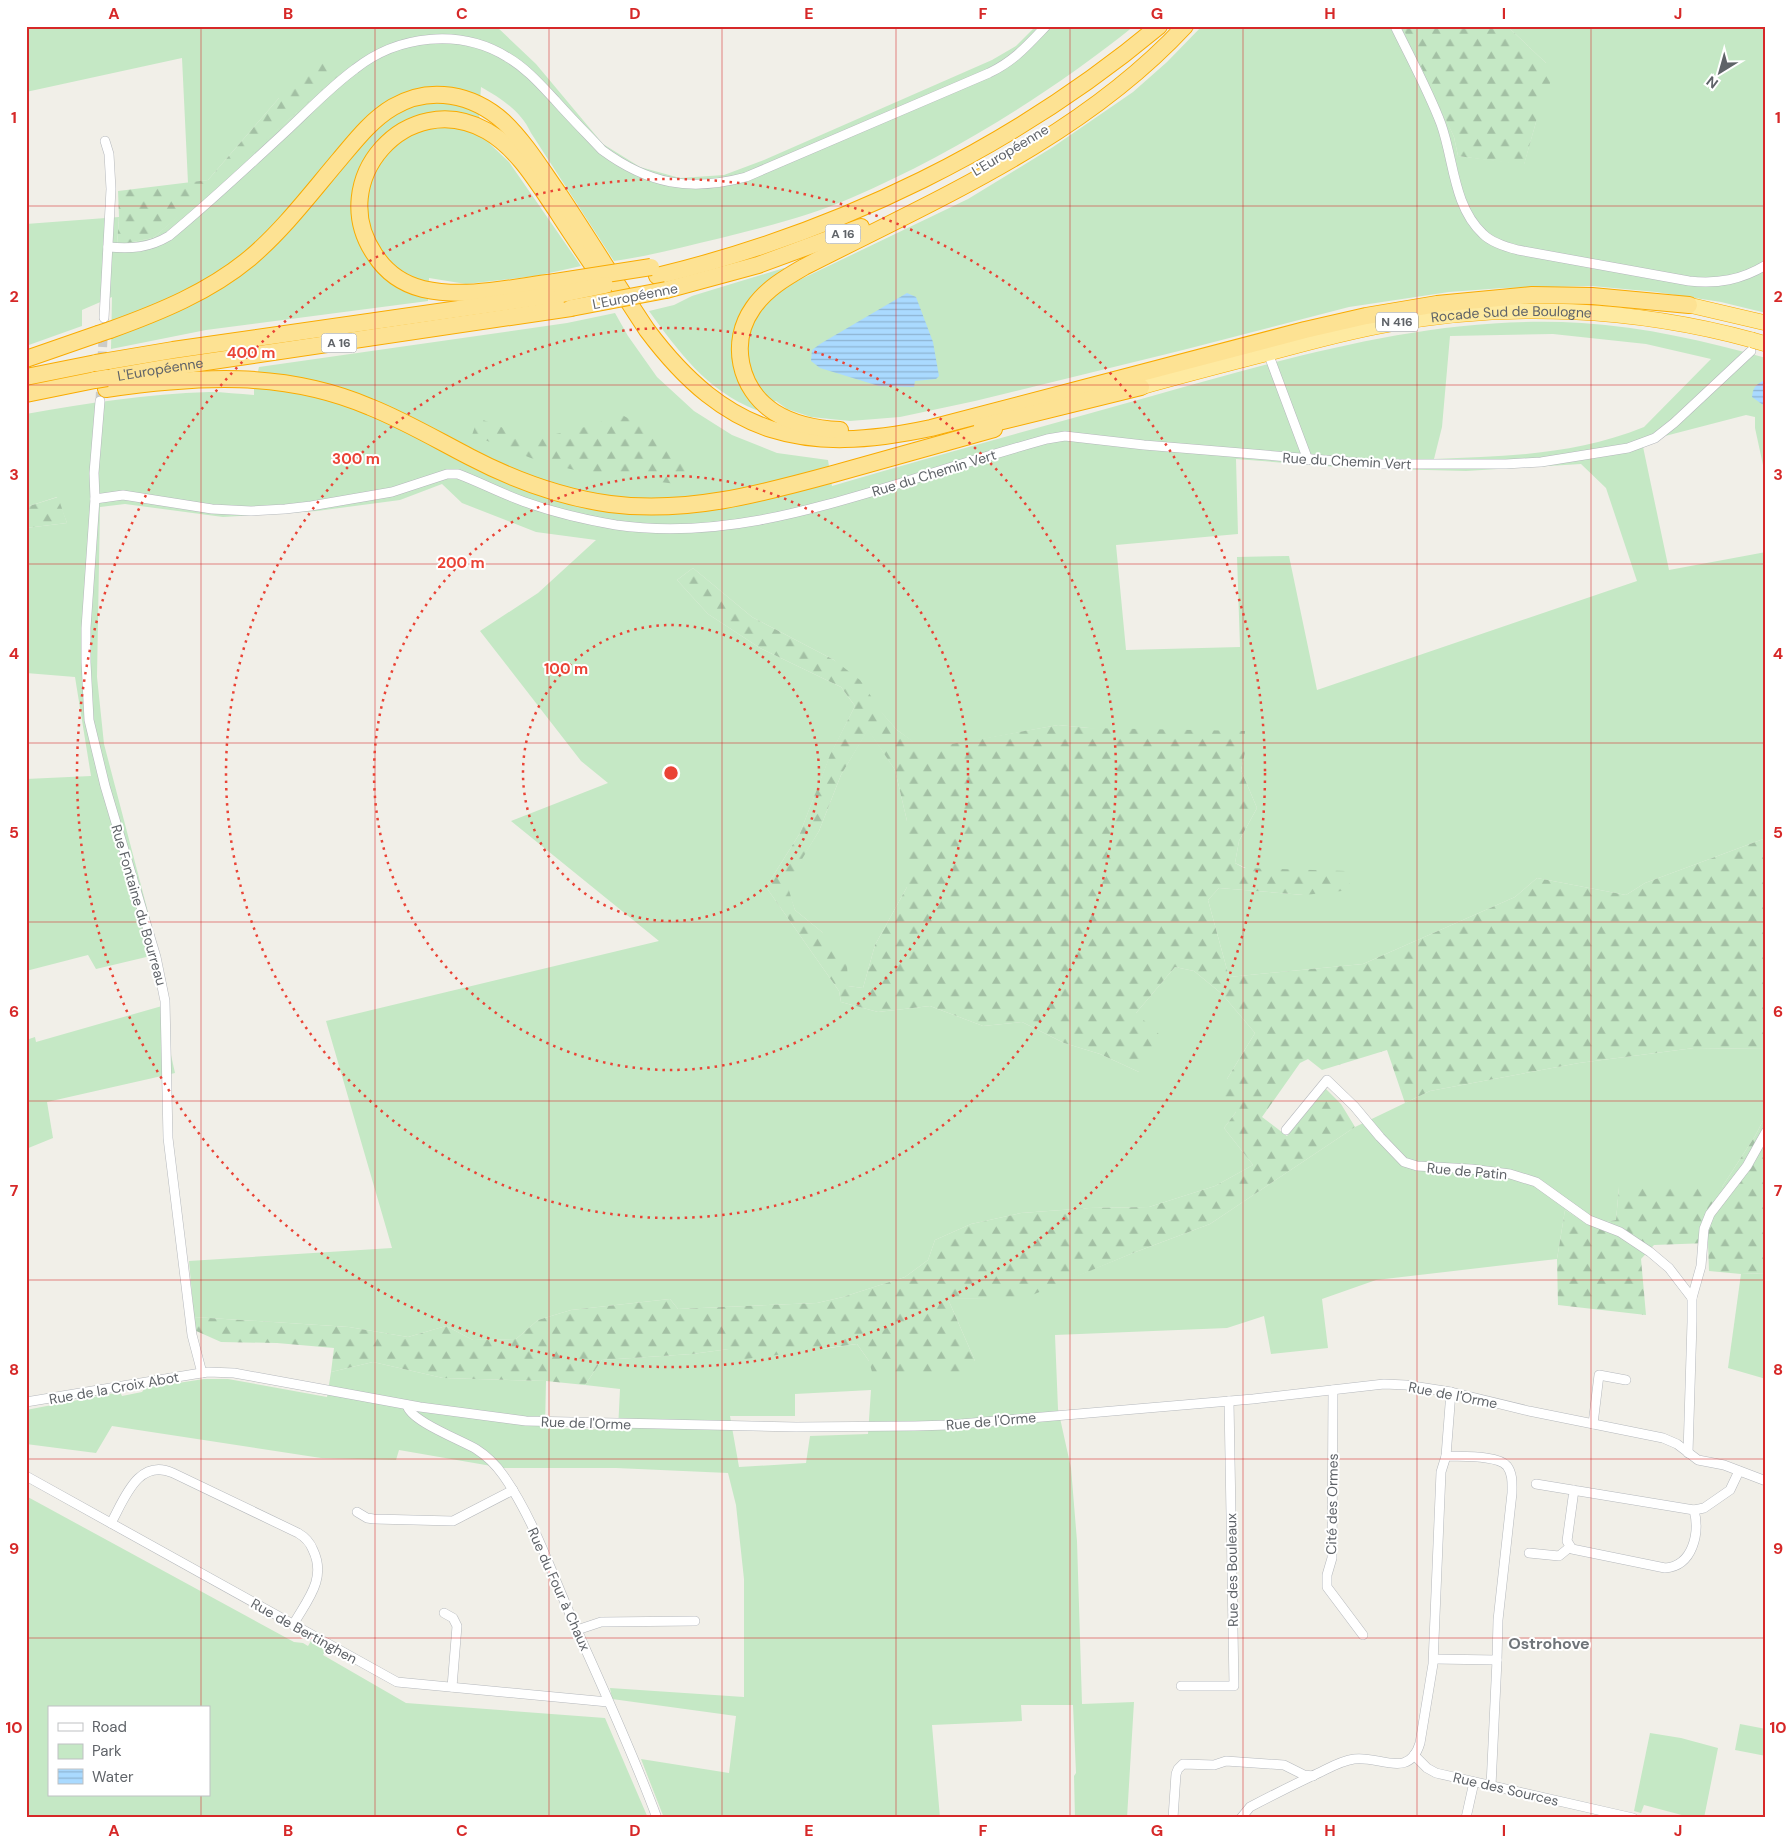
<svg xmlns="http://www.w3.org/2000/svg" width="1792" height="1844" font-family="'DM Sans',sans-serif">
<defs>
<pattern id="forest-firs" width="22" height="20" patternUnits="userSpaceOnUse" patternTransform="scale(1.25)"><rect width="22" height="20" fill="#c5e8c5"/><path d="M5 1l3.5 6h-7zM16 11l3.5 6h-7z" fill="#a3c0a4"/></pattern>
<pattern id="water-rules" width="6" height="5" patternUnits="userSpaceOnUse" patternTransform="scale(1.25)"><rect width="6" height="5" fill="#aadaff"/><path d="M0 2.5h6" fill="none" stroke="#8eb4d2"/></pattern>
</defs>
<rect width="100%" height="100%" fill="#f1efe8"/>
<g fill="#c5e8c5" fill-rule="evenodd">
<path d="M 26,26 L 496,26 L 536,64 L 603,144 L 640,167 L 680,178 L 724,175 L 764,160 L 992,60 L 1016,46 L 1036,26 L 1134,26 C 1051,93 949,156 851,198 C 809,216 765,227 721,238 C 686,246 651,256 614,261 L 531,133 C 521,111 502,99 481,87 L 479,116 L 490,144 L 509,162 L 581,266 L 536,276 L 466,284 L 429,278 L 428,301 L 206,330 L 111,349 L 112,297 L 82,310 L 82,326 L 26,346 L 26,224 L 119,217 L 117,245 L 153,238 L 297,112 L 279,98 L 208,180 L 188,183 L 182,58 L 26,92 Z"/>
<path d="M 1202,26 L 1404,26 L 1454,137 L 1458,156 L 1524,164 L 1536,122 L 1546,63 L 1507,26 L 1766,26 L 1766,313 L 1721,302 L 1656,292 L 1592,286 L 1503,288 L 1449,292 L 1349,307 L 1183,350 L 975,401 L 900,417 L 850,421 L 811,417 L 787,409 L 776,401 L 756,410 C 706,390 679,352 649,311 L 674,305 L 692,296 L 784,268 L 793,283 L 968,199 L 1053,147 L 1133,92 L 1167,62 Z"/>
<path d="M 615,313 L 628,336 L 657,377 L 694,411 L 732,435 L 777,453 L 828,460 L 832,486 C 938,455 1045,426 1152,396 C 1292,357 1434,314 1582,323 C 1644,327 1706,341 1766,358 L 1766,479 L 1755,428 L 1755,417 L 1746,415 L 1642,442 L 1669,570 L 1766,552 L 1766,838 L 1645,883 L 1626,895 L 1537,878 L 1515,897 L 1363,964 L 1229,977 L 1208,900 L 1219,888 L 1304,895 L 1235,863 L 1239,841 L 1257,808 L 1241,770 L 1245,753 L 1089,728 L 1058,725 L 924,750 L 897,730 L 834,660 L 752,617 L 693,568 L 677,580 L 708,614 L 760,648 L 841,687 L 855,706 L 830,756 L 800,833 L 766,887 L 839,991 L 841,1002 L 878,1012 L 930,1006 L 983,1026 L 1022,1022 L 1064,1043 L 1100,1054 L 1139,1072 L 1136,1013 L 1175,967 L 1194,971 L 1222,994 L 1255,1033 L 1227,1079 L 1236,1112 L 1224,1128 L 1253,1165 L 1215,1186 L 1149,1207 L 1089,1208 L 1021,1213 L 971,1224 L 935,1240 L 928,1260 L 905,1277 L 843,1297 L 817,1303 L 678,1309 L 670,1299 L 571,1310 L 538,1320 L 516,1339 L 473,1340 L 446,1326 L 408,1337 L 349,1327 L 194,1317 L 189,1261 L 392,1248 L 326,1021 L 659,941 L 511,821 L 608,783 L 581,761 L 480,631 L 538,593 L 596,540 L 536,532 L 462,503 L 442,484 L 400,500 L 317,511 L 223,517 L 125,504 L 100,507 L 97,677 L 104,744 L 159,954 L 96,969 L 88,955 L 26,971 L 26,779 L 91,776 L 75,677 L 26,673 L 26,528 L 67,523 L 57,497 L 26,507 L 26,414 C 87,403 147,394 209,392 C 224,392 239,394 254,395 L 254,388 L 259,367 L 567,323 ZM 1553,334 L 1646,344 L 1711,359 L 1644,427 C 1575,455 1508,456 1434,459 L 1442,427 L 1450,336 ZM 1236,459 L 1349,468 L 1466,471 L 1581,464 L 1606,488 L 1637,581 L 1317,690 L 1289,556 L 1237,557 L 1240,647 L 1126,650 L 1116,545 L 1238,534 Z"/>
<path d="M 868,729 L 895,770 L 907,821 L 907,887 L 875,945 L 863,988 L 848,986 L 822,932 L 795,910 L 786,884 L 819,831 L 841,775 Z"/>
<path d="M 169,1004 L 171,1055 L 175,1073 L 47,1102 L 53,1138 L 26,1149 L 26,1040 L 35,1037 L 36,1042 Z"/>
<path d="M 1694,1048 L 1766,1049 L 1766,1115 L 1755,1136 L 1722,1187 L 1619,1187 L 1616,1220 L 1589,1225 L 1565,1210 L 1557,1259 L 1376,1280 L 1322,1299 L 1328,1348 L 1271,1354 L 1264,1316 L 1227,1328 L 1055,1335 L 1058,1409 L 1071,1468 L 1077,1541 L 1082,1704 L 1134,1702 L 1127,1818 L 1075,1818 L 1074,1776 L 1076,1773 L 1073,1705 L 1021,1705 L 1022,1721 L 932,1725 L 940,1818 L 664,1818 L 641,1759 L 729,1773 L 736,1716 L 612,1699 L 610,1688 L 744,1697 L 744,1579 L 736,1505 L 728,1473 L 616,1468 L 503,1468 L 399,1450 L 396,1460 L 321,1458 L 112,1426 L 96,1453 L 26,1444 L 26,1410 L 120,1392 L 122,1396 L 142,1392 L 145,1388 L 204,1379 L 228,1379 L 327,1397 L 331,1372 L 373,1362 L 443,1378 L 546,1381 L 545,1428 L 618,1430 L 620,1389 L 585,1385 L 602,1360 L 692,1354 L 729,1349 L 823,1349 L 857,1344 L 869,1361 L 975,1361 L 948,1299 L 1025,1297 L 1133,1253 L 1210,1224 L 1355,1127 L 1430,1091 L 1579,1063 ZM 871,1390 L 868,1434 L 810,1436 L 806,1463 L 739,1467 L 730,1416 L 795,1416 L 795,1394 Z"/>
<path d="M 1766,1273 L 1766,1379 L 1728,1368 L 1741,1274 Z"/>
<path d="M 26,1496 L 294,1642 L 303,1643 L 308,1646 L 311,1641 L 326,1650 L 323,1655 L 406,1703 L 605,1718 L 648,1818 L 26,1818 ZM 49,1708 L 209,1708 L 209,1795 L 49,1795 Z"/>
<path d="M 1740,1724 L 1766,1729 L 1766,1756 L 1735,1750 Z"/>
<path d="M 1650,1733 L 1681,1738 L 1718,1748 L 1704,1818 L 1693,1818 L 1644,1805 L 1641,1813 L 1634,1811 Z"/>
</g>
<g fill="url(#forest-firs)" fill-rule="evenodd">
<path d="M 1402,26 L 1507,26 L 1546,63 L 1552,78 L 1536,122 L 1524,165 L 1458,156 L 1454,137 Z"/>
<path d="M 329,57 L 345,69 L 217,184 L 153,238 L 117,245 L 119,217 L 118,191 L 208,180 L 279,98 Z"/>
<path d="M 622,415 L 651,430 L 697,465 L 676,484 L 583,472 L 541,462 L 472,435 L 478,418 L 532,439 L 575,430 Z"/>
<path d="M 58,497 L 67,523 L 26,528 L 26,507 Z"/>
<path d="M 693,568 L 752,617 L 834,660 L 860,680 L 883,714 L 897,730 L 924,749 L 1058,725 L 1089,728 L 1245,731 L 1245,753 L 1241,770 L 1257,808 L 1239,841 L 1235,863 L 1244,868 L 1346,871 L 1351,890 L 1304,895 L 1219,888 L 1208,900 L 1229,977 L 1363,964 L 1515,897 L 1537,878 L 1626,895 L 1645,883 L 1766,838 L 1766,1049 L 1694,1048 L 1579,1063 L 1430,1091 L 1405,1103 L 1387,1050 L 1322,1070 L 1308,1059 L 1300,1063 L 1262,1117 L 1287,1136 L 1326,1089 L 1341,1104 L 1355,1127 L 1210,1224 L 1133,1253 L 1025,1298 L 948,1299 L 975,1361 L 966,1373 L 872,1372 L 869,1361 L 857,1344 L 739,1360 L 729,1349 L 692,1354 L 602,1360 L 585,1385 L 546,1381 L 443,1378 L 373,1362 L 331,1372 L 334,1348 L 277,1343 L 221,1342 L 194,1330 L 194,1317 L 349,1327 L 408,1337 L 446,1326 L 473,1340 L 516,1339 L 538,1320 L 571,1310 L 670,1299 L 678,1309 L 817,1303 L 843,1297 L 905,1277 L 928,1260 L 935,1240 L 971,1224 L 1021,1213 L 1089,1208 L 1149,1207 L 1215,1186 L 1253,1165 L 1224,1128 L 1236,1112 L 1219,1098 L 1227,1079 L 1255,1033 L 1222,994 L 1194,971 L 1175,967 L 1136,1013 L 1162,1037 L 1139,1072 L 1100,1054 L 1064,1043 L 1022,1022 L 983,1026 L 930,1006 L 878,1012 L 841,1002 L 839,991 L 766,887 L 800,833 L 830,755 L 855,706 L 841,687 L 760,648 L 708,614 L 677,580 ZM 868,730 L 895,770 L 907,821 L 907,887 L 875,945 L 863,988 L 848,986 L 847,963 L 822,932 L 795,910 L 787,884 L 819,831 L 841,775 Z"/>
<path d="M 1766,1115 L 1766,1273 L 1741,1274 L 1709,1271 L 1708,1243 L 1654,1245 L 1641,1259 L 1646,1315 L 1558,1305 L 1557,1259 L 1565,1210 L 1589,1225 L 1616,1220 L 1619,1187 L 1722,1187 L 1755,1136 Z"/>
</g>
<g fill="url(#water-rules)">
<path d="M 907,293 L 916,297 L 933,342 L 939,376 L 936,379 L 915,381 L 914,387 L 879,386 L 820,368 L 811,361 L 812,350 L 820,344 Z"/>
<path d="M 1763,381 L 1766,382 L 1766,407 L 1752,397 C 1753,388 1755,385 1763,381 Z"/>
</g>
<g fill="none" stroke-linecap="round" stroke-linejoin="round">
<path stroke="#ccccc8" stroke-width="9" stroke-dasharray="9 4.5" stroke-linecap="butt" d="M 100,401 L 104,318"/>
<defs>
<g id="minor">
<path d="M 1395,26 C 1411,59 1428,90 1441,124 C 1454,160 1453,206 1483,234 C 1492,243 1506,247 1518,250 L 1689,281 C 1718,284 1741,280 1766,265"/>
<path d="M 108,247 C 131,249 149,248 169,236 C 208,204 245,169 282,135 C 306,113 329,88 355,69 C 398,35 460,28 507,57 C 526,68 540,84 555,100 C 570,117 586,133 602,150 C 648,184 690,192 746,177 L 989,73 C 1014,61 1027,46 1046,26"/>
<path d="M 104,318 L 111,189 L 109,154 L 105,141"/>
<path d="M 1268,353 L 1308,460"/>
<path d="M 100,401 L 94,473 L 95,499 L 86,628 L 86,662 L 89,720 L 105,786 L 156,957 L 165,1001 L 168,1138 L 192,1335 L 202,1373"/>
<path d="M 95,499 L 123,495 L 212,509 L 251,511 L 285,509 L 311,506 L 392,492 L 447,474 L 458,474 C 482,483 504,495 528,503 C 556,513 587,520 616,525 C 714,539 805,512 898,484 C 948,468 997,453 1047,439 L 1065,436 L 1144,445 L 1374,464 L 1506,464 L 1541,462 L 1628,448 L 1655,438 L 1674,423 L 1751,351"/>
<path d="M 1286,1130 L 1327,1080 L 1354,1106 L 1380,1137 L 1404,1162 L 1417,1166 L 1471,1169 L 1510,1174 L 1536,1182 L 1589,1220 L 1620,1232 L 1650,1252 L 1669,1268 L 1692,1298"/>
<path d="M 1333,1390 L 1332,1558 L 1327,1575 L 1327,1587 L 1363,1635"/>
<path d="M 26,1402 L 195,1374 L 208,1372 L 234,1373 L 420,1407 L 526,1421 L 796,1427 L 915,1426 L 949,1425 L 1253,1399 L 1384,1384 L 1406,1385 L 1451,1392 L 1529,1411 L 1663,1438 L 1677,1444 L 1698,1460 L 1724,1465 L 1766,1481"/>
<path d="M 407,1405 C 410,1421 461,1440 476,1449 C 487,1456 496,1465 503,1475 C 532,1516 549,1566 569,1612 C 599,1680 631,1748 657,1818"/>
<path d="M 1593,1424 L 1599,1375 L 1626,1380"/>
<path d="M 1688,1453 L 1692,1322 L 1692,1298 L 1701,1266 L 1704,1229 L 1710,1214 L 1747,1166 L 1766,1132"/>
<path d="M 26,1476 L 397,1682 L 608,1702"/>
<path d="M 1536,1484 L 1694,1510 C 1700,1533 1693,1566 1665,1568 L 1572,1549 L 1567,1541 L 1574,1490"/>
<path d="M 1694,1510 L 1704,1508 L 1730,1490 L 1739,1471"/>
<path d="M 357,1512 L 367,1518 L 374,1519 L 453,1521 L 513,1490"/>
<path d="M 111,1523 C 124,1500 138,1457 173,1473 L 298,1533 C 305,1537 310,1542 313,1550 C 327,1579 307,1600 293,1625"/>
<path d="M 1529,1553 L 1559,1556 L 1570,1547"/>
<path d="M 444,1613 L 453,1618 L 457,1626 L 452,1687"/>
<path d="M 577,1630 L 601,1622 L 695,1621"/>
<path d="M 1434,1659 L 1497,1660 L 1498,1620 L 1512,1493 C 1512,1484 1513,1474 1507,1466 C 1498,1455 1461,1457 1446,1456"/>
<path d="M 1181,1686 L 1234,1686 L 1229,1401"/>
<path d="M 1414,1755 L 1427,1768 L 1436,1773 L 1633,1818"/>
<path d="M 1491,1786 L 1497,1660"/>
<path d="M 1173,1818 L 1176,1774 L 1178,1769 L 1183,1764 L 1214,1765 L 1226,1761 L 1284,1765 L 1304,1775 L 1313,1776"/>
<path d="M 1241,1818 L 1250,1807 C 1271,1796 1291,1786 1312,1776 C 1326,1770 1339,1761 1354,1759 C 1379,1755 1409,1780 1420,1743 L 1433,1664 L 1441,1472 L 1446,1456 L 1451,1392"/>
<path d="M 1466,1818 L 1474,1782"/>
</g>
<g id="trunk">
<path d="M 1689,305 L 1766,323"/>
<path id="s1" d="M 1141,387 C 1183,375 1226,364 1269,353 C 1309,342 1349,331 1390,324 C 1510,302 1635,308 1752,340"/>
</g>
<g id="motorway">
<path d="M 657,276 C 840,232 1014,147 1159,26"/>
<path d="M 555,282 C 513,287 466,299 423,289 C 403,284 386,272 375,255 C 324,181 407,86 487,131 C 517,148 537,182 556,210 C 570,232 585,254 600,276"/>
<path d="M 666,290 L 758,265 L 861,227"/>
<path d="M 110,330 C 160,312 209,292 250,258 C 284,229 311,193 339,160 C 355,141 371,120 393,107 C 430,85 473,94 504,122 C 525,142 542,170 559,194 C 589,239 617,285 647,330 C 727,437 804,455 931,428 L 1305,330 L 1366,316 L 1437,304 L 1532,295 L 1592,296 L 1689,305"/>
<path d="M 26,359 L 98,334"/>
<path d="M 108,361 L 173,350 L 562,294"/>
<path d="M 26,377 L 96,363"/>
<path id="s2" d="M 107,378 L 165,368 L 571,308"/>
<path d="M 106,389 C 196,376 284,370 370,407 C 405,421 437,440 470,457 C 514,480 560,497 610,504 C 686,514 760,494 833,474 C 887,459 940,444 994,429"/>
<path d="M 26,394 L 95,380"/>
<path d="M 982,426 L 1141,387"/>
<path d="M 840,430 C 818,429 793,424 774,412 C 739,389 729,342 753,308 C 766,289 785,278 804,267 C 937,199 1081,138 1185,26"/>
</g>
</defs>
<use href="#minor" stroke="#b5b8bc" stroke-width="10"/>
<use href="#trunk" stroke="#f9ab00" stroke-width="16"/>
<use href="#motorway" stroke="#f9ab00" stroke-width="18"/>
<use href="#minor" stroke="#fff" stroke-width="9"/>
<use href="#trunk" stroke="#feeaa1" stroke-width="15"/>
<use href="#motorway" stroke="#fde293" stroke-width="16"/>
<defs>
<path id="trunk-bridge" d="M 1752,340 L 1766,344"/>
<g id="motorway-bridge">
<path d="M 555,282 L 651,267"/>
<path d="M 562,294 L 605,285"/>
<path d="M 571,308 L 666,290"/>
<path d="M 98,334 L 110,330"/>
<path d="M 96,363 L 108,361"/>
<path d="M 95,380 L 107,378"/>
</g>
</defs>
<use href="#trunk-bridge" stroke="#f9ab00" stroke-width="16" stroke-linecap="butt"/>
<use href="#motorway-bridge" stroke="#f9ab00" stroke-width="18" stroke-linecap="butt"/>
<use href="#trunk-bridge" stroke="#feeaa1" stroke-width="15"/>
<use href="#motorway-bridge" stroke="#fde293" stroke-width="16"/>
</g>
<path fill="none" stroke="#d62828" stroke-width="1" stroke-opacity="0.55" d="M 201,26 L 201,1708M 375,26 L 375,1818M 549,26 L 549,1818M 722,26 L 722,1818M 896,26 L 896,1818M 1070,26 L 1070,1818M 1243,26 L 1243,1818M 1417,26 L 1417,1818M 1591,26 L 1591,1818M 26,206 L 1766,206M 26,385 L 1766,385M 26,564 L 1766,564M 26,743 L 1766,743M 26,922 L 1766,922M 26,1101 L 1766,1101M 26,1280 L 1766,1280M 26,1459 L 1766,1459M 26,1638 L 1766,1638M 201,1795 L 201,1818"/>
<g fill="none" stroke="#ea4335" stroke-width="2.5" stroke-dasharray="2.5 5">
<circle cx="671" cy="773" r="148"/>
<circle cx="671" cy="773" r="297"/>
<circle cx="671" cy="773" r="445"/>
<circle cx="671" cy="773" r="594"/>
</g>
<g text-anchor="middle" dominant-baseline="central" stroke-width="4" stroke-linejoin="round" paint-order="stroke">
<g fill="#fff" stroke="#8f9295" stroke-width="1">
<rect x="825.5" y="224.5" width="35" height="19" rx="4"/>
<rect x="1376" y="312.5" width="42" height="19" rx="4"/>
<rect x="321.5" y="333.5" width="35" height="19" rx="4"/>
</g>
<g font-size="12" font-weight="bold" fill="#5f6368">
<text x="843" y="234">A 16</text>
<text x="1397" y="322">N 416</text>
<text x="339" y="343">A 16</text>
</g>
<g font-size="14" fill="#5f6368" stroke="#fff">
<text transform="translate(1010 150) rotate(-31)">L'Européenne</text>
<text transform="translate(635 296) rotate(-11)">L'Européenne</text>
<text stroke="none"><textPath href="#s1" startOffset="379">Rocade Sud de Boulogne</textPath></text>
<text stroke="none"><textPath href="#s2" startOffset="54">L'Européenne</textPath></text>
<text transform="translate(1347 461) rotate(3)">Rue du Chemin Vert</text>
<text transform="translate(934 473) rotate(-17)">Rue du Chemin Vert</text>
<text transform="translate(139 905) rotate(74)">Rue Fontaine du Bourreau</text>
<text transform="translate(1467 1171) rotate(5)">Rue de Patin</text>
<text transform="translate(114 1388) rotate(-10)">Rue de la Croix Abot</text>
<text transform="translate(1453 1395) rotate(11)">Rue de l'Orme</text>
<text transform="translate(991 1421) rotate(-5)">Rue de l'Orme</text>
<text transform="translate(586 1423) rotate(2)">Rue de l'Orme</text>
<text transform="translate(1332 1504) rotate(-89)">Cité des Ormes</text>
<text transform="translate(1232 1570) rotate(-91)">Rue des Bouleaux</text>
<text transform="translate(559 1589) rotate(66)">Rue du Four à Chaux</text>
<text transform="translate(304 1631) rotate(29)">Rue de Bertinghen</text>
<text transform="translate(1506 1789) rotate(13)">Rue des Sources</text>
</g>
<g font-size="16" font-weight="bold" fill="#70757a" stroke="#fff">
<text x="1549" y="1643">Ostrohove</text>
</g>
</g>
<circle cx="671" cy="773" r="8" fill="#ea4335" stroke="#fff" stroke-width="2.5"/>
<g font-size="15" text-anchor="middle" font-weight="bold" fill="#ea4335" stroke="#fff" stroke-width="4" stroke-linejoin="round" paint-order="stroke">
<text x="251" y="358">400 m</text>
<text x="356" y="464">300 m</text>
<text x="461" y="568">200 m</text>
<text x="566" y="674">100 m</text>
</g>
<rect width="1792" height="1844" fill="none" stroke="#ffffff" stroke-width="55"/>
<rect x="48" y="1706" width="162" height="90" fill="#ffffff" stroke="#bfc1c3"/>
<rect x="58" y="1723" width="25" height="8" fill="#ffffff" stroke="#bfc1c3"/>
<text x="92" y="1732" font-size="15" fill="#5f6368">Road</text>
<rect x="58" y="1744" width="25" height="15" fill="#c5e8c5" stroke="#bfc1c3"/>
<text x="92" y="1756" font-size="15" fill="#5f6368">Park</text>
<rect x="58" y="1769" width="25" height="15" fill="url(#water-rules)" stroke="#bfc1c3"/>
<text x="92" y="1782" font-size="15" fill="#5f6368">Water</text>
<g transform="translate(1720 72) rotate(217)" stroke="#ffffff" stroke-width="4" paint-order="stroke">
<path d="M0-4L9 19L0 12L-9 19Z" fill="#5f6368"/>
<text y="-8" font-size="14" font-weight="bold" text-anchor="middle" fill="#5f6368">N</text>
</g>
<rect x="28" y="28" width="1736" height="1788" fill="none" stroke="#d62828" stroke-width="2"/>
<g font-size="16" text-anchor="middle" font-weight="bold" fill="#d62828">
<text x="114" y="19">A</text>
<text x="288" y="19">B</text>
<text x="462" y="19">C</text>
<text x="635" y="19">D</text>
<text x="809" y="19">E</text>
<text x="983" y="19">F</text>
<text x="1157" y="19">G</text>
<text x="1330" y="19">H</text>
<text x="1504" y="19">I</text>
<text x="1678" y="19">J</text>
<text x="14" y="123">1</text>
<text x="1778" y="123">1</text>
<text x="14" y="302">2</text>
<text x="1778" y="302">2</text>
<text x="14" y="480">3</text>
<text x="1778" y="480">3</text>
<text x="14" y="659">4</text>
<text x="1778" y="659">4</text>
<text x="14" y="838">5</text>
<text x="1778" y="838">5</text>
<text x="14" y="1017">6</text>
<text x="1778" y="1017">6</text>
<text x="14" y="1196">7</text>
<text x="1778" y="1196">7</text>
<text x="14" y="1375">8</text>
<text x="1778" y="1375">8</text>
<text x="14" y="1554">9</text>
<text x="1778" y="1554">9</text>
<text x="14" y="1733">10</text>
<text x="1778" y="1733">10</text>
<text x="114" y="1836">A</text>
<text x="288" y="1836">B</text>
<text x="462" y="1836">C</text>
<text x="635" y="1836">D</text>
<text x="809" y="1836">E</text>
<text x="983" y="1836">F</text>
<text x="1157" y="1836">G</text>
<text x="1330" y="1836">H</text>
<text x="1504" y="1836">I</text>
<text x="1678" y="1836">J</text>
</g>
</svg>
